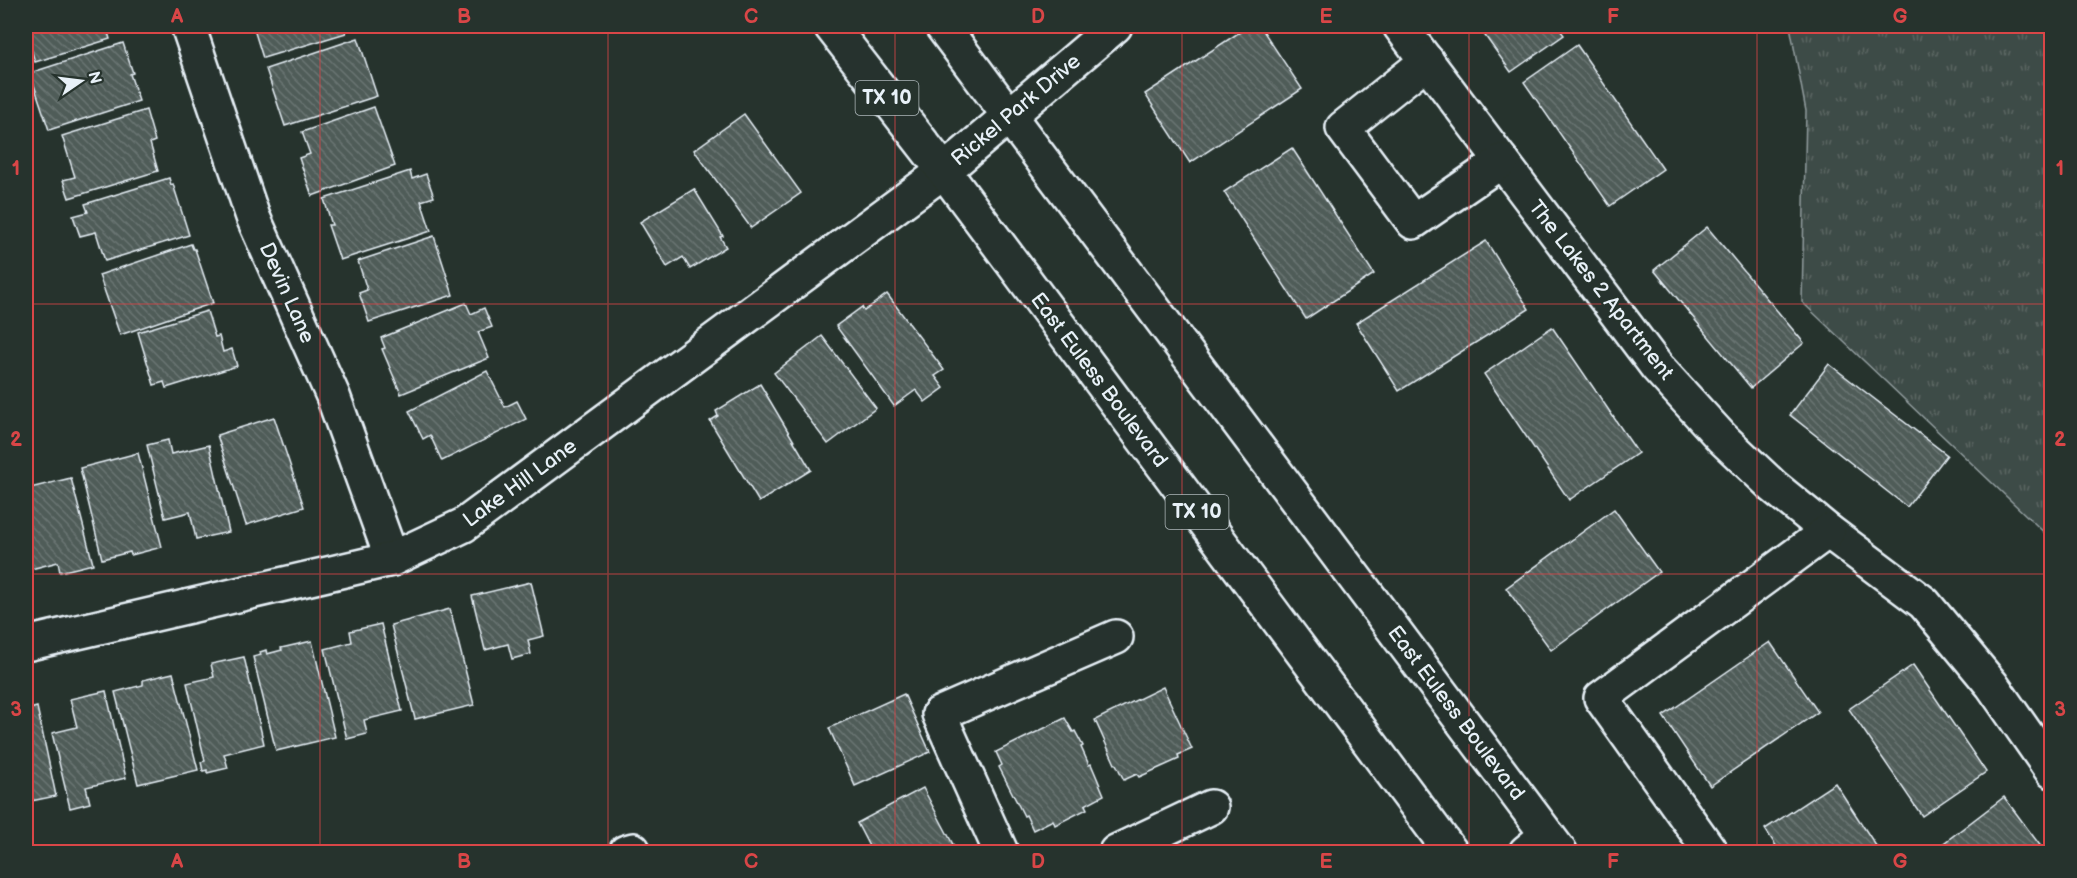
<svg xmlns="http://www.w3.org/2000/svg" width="2077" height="878" font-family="'Balsamiq Sans',sans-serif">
<defs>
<pattern id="park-tufts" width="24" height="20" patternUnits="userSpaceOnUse" patternTransform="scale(1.5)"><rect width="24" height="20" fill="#3e4b47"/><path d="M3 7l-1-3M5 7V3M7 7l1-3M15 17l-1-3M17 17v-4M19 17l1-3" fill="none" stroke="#5a6562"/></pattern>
<pattern id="building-back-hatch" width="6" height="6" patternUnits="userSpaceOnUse" patternTransform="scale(1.5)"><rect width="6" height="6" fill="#505c59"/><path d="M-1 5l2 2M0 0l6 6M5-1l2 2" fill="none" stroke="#697472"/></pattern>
</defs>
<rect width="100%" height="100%" fill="#26332d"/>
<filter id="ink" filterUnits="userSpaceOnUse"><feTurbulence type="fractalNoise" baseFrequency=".0167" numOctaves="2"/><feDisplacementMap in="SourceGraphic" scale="12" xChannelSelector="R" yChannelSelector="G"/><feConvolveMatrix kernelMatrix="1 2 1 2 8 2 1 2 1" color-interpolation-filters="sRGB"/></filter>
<g filter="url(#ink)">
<path fill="url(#park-tufts)" stroke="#939ea0" stroke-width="1.5" d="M 1790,26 L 2051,26 L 2051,539 L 1802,302 L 1806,111 Z"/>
<g fill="url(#building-back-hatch)" stroke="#e8f1f8" stroke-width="1.5">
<path d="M 26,26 L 106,26 L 110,39 L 35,62 L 26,32 Z"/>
<path d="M 253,26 L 344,26 L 346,33 L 263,58 Z"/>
<path d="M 1249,26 L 1260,26 L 1302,89 L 1190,163 L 1145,94 Z"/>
<path d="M 1478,26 L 1557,26 L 1564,35 L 1511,72 Z"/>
<path d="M 358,38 L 377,96 L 285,126 L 266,69 Z"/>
<path d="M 123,43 L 133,73 L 130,74 L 139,101 L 49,130 L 30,73 Z"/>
<path d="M 1577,45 L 1663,169 L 1610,206 L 1524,82 Z"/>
<path d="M 374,107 L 395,166 L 312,196 L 299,158 L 310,154 L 302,132 Z"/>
<path d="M 146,110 L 155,141 L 150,143 L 158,171 L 69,198 L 63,180 L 75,177 L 62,136 Z"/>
<path d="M 744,114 L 801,193 L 751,228 L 694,150 Z"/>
<path d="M 1292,148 L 1374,274 L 1306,319 L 1224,192 Z"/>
<path d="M 410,171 L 412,179 L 426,174 L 434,197 L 421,201 L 431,231 L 340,260 L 328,225 L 332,225 L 324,199 Z"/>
<path d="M 169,178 L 171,185 L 173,184 L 189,235 L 105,261 L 96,232 L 80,236 L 73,216 L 88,212 L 85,204 Z"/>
<path d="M 694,189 L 723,236 L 720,237 L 726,247 L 690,269 L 683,257 L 667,267 L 640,222 Z"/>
<path d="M 1707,227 L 1804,343 L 1751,388 L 1654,270 Z"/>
<path d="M 434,236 L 453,295 L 369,322 L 359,293 L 367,290 L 358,261 Z"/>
<path d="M 1486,241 L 1529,309 L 1399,391 L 1356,323 Z"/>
<path d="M 191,244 L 193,249 L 195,249 L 213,303 L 120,335 L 99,275 Z"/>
<path d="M 887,294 L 944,370 L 935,376 L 944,388 L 925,402 L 916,390 L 894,406 L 836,326 L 862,307 L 864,311 Z"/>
<path d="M 466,303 L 471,314 L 484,308 L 492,327 L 478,332 L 489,358 L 401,394 L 382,349 L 385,348 L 381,338 Z"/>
<path d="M 207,311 L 215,337 L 219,336 L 223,352 L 232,349 L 237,366 L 166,388 L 164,382 L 154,385 L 138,332 Z"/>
<path d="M 1552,327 L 1638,453 L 1569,500 L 1484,374 Z"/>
<path d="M 822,336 L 876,408 L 828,444 L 774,373 Z"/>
<path d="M 1829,364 L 1947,455 L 1907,507 L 1790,415 Z"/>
<path d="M 487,371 L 505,407 L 517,401 L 526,419 L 442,461 L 430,435 L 423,439 L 409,411 Z"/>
<path d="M 760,384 L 811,470 L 759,502 L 710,421 L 718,416 L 716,411 Z"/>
<path d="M 274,417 L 304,507 L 246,525 L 217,435 Z"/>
<path d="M 168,440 L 171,454 L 209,445 L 229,532 L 196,539 L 190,512 L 165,518 L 147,445 Z"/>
<path d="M 138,453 L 162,547 L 131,555 L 130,552 L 102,559 L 80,468 Z"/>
<path d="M 71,478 L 93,564 L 60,572 L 58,562 L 31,569 L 26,545 L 26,489 Z"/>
<path d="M 1614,509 L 1659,572 L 1551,650 L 1506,588 Z"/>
<path d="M 531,582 L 544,636 L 528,640 L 531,654 L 512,659 L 508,644 L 485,650 L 472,596 Z"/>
<path d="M 450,609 L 474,705 L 415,719 L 391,625 Z"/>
<path d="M 381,624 L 402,711 L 364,720 L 367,734 L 347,739 L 325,649 L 352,642 L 350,631 Z"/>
<path d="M 312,641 L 335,737 L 276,751 L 253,657 L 261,655 L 260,652 L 266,650 L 267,654 L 282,650 L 281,648 Z"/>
<path d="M 1770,642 L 1818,712 L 1710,786 L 1663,716 Z"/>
<path d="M 244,657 L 264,744 L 224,754 L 228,768 L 207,773 L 207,770 L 203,771 L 201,762 L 205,761 L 187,683 L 214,677 L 211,664 Z"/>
<path d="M 1913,665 L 1986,772 L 1922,816 L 1849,709 Z"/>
<path d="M 173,673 L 198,770 L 138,784 L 115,692 L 143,685 L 143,680 Z"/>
<path d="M 1163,687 L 1192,749 L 1178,755 L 1179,759 L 1139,777 L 1137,774 L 1124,780 L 1116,764 L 1115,764 L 1095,720 Z"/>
<path d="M 106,691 L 126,778 L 86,787 L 90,803 L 70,808 L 52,733 L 77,727 L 70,699 Z"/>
<path d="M 904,694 L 930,752 L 855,786 L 829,728 Z"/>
<path d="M 37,707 L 56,796 L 26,802 L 26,710 Z"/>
<path d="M 1065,718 L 1073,732 L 1075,731 L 1083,746 L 1081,747 L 1089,765 L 1091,764 L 1104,795 L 1085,805 L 1087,809 L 1055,825 L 1053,820 L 1033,830 L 1026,815 L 1024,816 L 999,767 L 1002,765 L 996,752 Z"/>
<path d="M 1835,783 L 1880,852 L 1780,852 L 1765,829 Z"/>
<path d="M 923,788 L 957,852 L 872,852 L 857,823 Z"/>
<path d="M 2004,797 L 2045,852 L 1938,852 L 1936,849 Z"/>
</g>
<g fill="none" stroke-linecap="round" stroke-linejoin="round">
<defs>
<g id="minor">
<path d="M 188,26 L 253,217 L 333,396 L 392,559"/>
<path d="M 1400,26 L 1657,367 L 1722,438 L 1774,487 L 1828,531 L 1924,603 L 1992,685 L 2052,771"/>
<path d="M 1427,61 L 1343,128 L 1413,222 L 1502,161"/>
<path d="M 26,644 L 392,559 L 464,525 L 944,171 L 1115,26"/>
<path d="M 626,852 L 633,850"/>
<path d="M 1001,852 L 939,714 L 1116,637"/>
<path d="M 1116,852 L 1211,807"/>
<path d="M 1526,852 L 1547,835"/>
<path d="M 1711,852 L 1601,698 L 1828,531"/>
</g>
<g id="major">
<path d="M 831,26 L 944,171 L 1451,852"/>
<path d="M 942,26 L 1560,852"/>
</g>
</defs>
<use href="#minor" stroke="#e8f1f8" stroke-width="38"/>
<use href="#major" stroke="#e8f1f8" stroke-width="38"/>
<use href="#minor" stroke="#26332d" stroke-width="33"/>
<use href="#major" stroke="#26332d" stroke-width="33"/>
</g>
</g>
<path fill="none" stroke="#d94647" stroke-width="1.5" stroke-opacity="0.55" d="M 320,26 L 320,852M 608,26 L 608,852M 895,26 L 895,852M 1182,26 L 1182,852M 1469,26 L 1469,852M 1757,26 L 1757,852M 26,304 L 2052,304M 26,574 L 2052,574"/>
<g text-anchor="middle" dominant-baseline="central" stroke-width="4.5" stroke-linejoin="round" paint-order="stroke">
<g fill="#26332d" stroke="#aeb8bb" stroke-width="1.5">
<rect x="855.5" y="81" width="63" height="34" rx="4.5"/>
<rect x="1165.5" y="495" width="63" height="34" rx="4.5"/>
</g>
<g font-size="20" font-weight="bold" fill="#e8f1f8">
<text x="887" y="98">TX 10</text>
<text x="1197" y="512">TX 10</text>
</g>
<g font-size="21" fill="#e8f1f8" stroke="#26332d">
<text transform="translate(1016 110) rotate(-40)">Rickel Park Drive</text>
<text transform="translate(1601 290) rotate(52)">The Lakes 2 Apartment</text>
<text transform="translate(287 293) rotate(66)">Devin Lane</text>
<text transform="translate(1099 380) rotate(53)">East Euless Boulevard</text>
<text transform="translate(520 483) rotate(-36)">Lake Hill Lane</text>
<text transform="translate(1456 713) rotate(53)">East Euless Boulevard</text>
</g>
</g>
<rect width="2077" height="878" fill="none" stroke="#26332d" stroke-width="66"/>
<g transform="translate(81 81) rotate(76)" stroke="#26332d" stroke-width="4.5" paint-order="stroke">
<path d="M0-4.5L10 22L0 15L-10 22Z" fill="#e8f1f8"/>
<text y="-9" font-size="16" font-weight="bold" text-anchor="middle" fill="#e8f1f8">N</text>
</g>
<rect x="33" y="33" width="2011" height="812" fill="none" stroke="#d94647" stroke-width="2"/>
<g font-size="20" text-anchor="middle" font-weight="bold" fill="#d94647">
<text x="177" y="23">A</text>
<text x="464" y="23">B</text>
<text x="751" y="23">C</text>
<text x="1038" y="23">D</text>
<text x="1326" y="23">E</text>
<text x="1613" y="23">F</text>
<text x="1900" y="23">G</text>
<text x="16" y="175">1</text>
<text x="2060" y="175">1</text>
<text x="16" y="446">2</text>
<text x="2060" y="446">2</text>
<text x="16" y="716">3</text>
<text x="2060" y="716">3</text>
<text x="177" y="868">A</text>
<text x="464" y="868">B</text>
<text x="751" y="868">C</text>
<text x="1038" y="868">D</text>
<text x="1326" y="868">E</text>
<text x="1613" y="868">F</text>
<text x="1900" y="868">G</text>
</g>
</svg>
